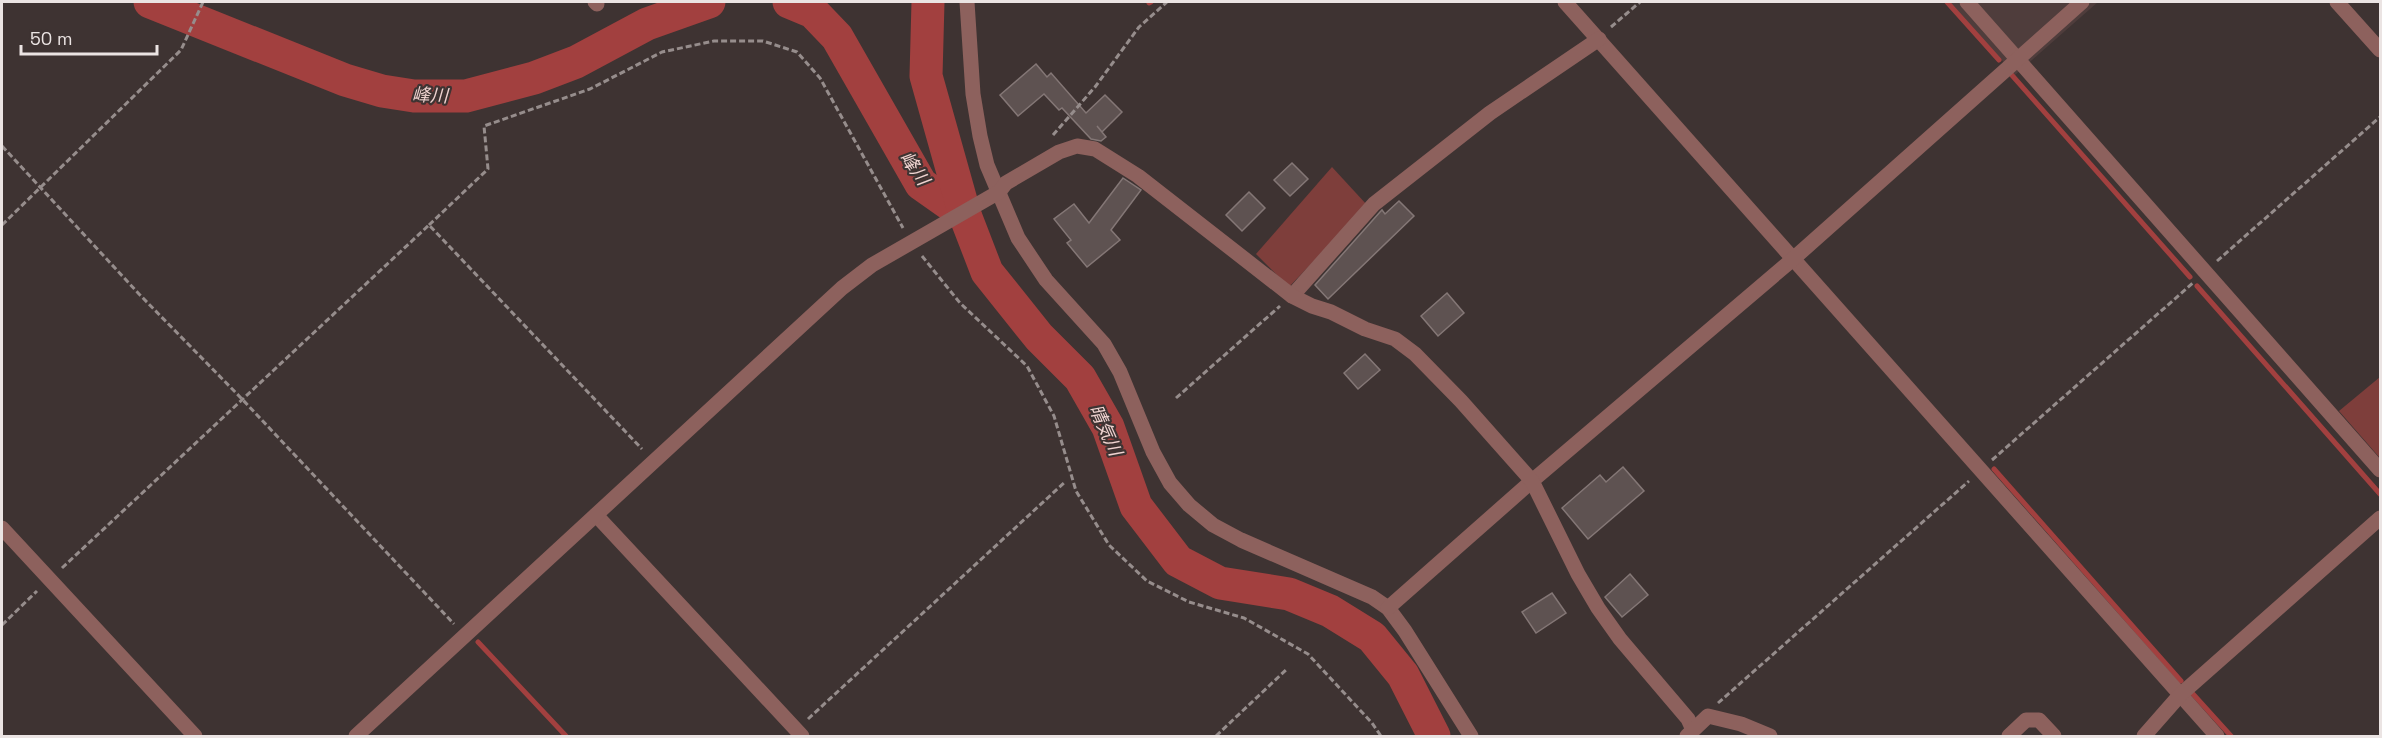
<svg xmlns="http://www.w3.org/2000/svg" width="2382" height="738" font-family="'Space Grotesk','Noto Sans JP',sans-serif">
<rect width="100%" height="100%" fill="#3e3332"/>
<path fill="#4f3d3c" d="M 1950,2 L 2098,2 L 2015,75 Z"/>
<g fill="#7e3e3b">
<path d="M 1332,167 L 1367,205 L 1289,287 L 1256,254 Z"/>
<path d="M 2380,377 L 2380,458 L 2339,411 Z"/>
</g>
<g fill="none" stroke-linecap="round" stroke-linejoin="round">
<g stroke="#a2403f" stroke-width="5">
<path d="M 1947,2 L 1999,60"/>
<path d="M 1149,3 L 1151,2"/>
<path d="M 2010,73 L 2190,277"/>
<path d="M 2197,286 L 2380,494"/>
<path d="M 1994,469 L 2181,681"/>
<path d="M 478,642 L 566,736"/>
<path d="M 2193,694 L 2231,736"/>
</g>
<g stroke="#a2403f" stroke-width="33">
<path d="M 150,2 L 345,80 L 382,91 L 414,96 L 466,96 L 534,78 L 576,62 L 647,24 L 709,2"/>
<path d="M 789,2 L 813,12 L 837,37 L 921,184 L 965,215"/>
<path d="M 928,2 L 926,76 L 965,215 L 987,272 L 1039,337 L 1080,378 L 1108,427 L 1136,506 L 1178,561 L 1220,583 L 1289,594 L 1330,611 L 1372,637 L 1403,675 L 1434,736"/>
</g>
</g>
<g fill="#5e5251" stroke="#847776" stroke-width="1.5">
<path d="M 1036,64 L 1047,77 L 1051,73 L 1086,113 L 1105,95 L 1122,112 L 1102,132 L 1097,126 L 1106,137 L 1101,141 L 1091,139 L 1062,108 L 1059,110 L 1044,94 L 1018,116 L 1000,95 Z"/>
<path d="M 1292,163 L 1308,179 L 1290,196 L 1274,180 Z"/>
<path d="M 1123,178 L 1141,190 L 1111,230 L 1120,240 L 1087,267 L 1067,243 L 1071,240 L 1054,219 L 1074,204 L 1089,223 Z"/>
<path d="M 1249,192 L 1265,208 L 1242,231 L 1226,215 Z"/>
<path d="M 1399,201 L 1414,216 L 1328,299 L 1315,285 L 1380,212 L 1382,210 L 1385,214 Z"/>
<path d="M 1447,293 L 1464,313 L 1438,336 L 1421,316 Z"/>
<path d="M 1365,354 L 1380,370 L 1358,389 L 1344,373 Z"/>
<path d="M 1623,467 L 1644,491 L 1588,539 L 1562,508 L 1600,475 L 1606,482 Z"/>
<path d="M 1630,574 L 1648,595 L 1622,617 L 1605,597 Z"/>
<path d="M 1552,593 L 1566,613 L 1536,633 L 1522,612 Z"/>
</g>
<g fill="none" stroke-linecap="round" stroke-linejoin="round">
<g stroke="#968d8c" stroke-width="3" stroke-dasharray="6 3" stroke-linecap="butt">
<path d="M 1611,27 L 1640,2"/>
<path d="M 1053,135 L 1095,87 L 1139,27 L 1167,2"/>
<path d="M 2,146 L 139,294 L 242,399 L 454,624"/>
<path d="M 2,225 L 181,50 L 203,2"/>
<path d="M 429,225 L 488,169 L 484,126 L 590,89 L 662,52 L 714,41 L 763,41 L 797,52 L 820,78 L 903,228"/>
<path d="M 922,256 L 960,303 L 1027,366 L 1054,416 L 1076,491 L 1109,545 L 1147,581 L 1189,602 L 1244,618 L 1308,654 L 1372,723 L 1381,736"/>
<path d="M 2217,261 L 2380,117"/>
<path d="M 1176,398 L 1280,306"/>
<path d="M 1992,460 L 2194,282"/>
<path d="M 62,568 L 429,225 L 642,449"/>
<path d="M 2,625 L 37,591"/>
<path d="M 1718,703 L 1969,481"/>
<path d="M 808,719 L 1066,481"/>
<path d="M 1216,736 L 1288,668"/>
</g>
<g stroke="#8d615d" stroke-width="15">
<path d="M 595,2 L 597,4"/>
<path d="M 967,2 L 973,94 L 980,136 L 987,165 L 1018,238 L 1046,280 L 1104,344 L 1120,372 L 1153,452 L 1170,483 L 1189,505 L 1213,525 L 1241,540 L 1372,597 L 1388,608 L 1405,631 L 1471,736"/>
<path d="M 1565,2 L 2217,736"/>
<path d="M 1967,2 L 2380,470"/>
<path d="M 2337,2 L 2380,50"/>
<path d="M 1292,296 L 1374,204 L 1490,113 L 1599,39"/>
<path d="M 596,515 L 802,736"/>
<path d="M 2,528 L 195,736"/>
<path d="M 1388,608 L 1532,481 L 1793,259 L 2082,2"/>
<path d="M 356,736 L 842,288 L 872,265 L 999,192 L 1006,183 L 1059,152 L 1077,146 L 1095,149 L 1138,176 L 1292,296 L 1312,306 L 1331,312 L 1365,329 L 1395,339 L 1415,354 L 1461,401 L 1532,481 L 1578,574 L 1598,608 L 1620,639 L 1688,719 L 1693,730"/>
<path d="M 1687,736 L 1708,716 L 1741,724 L 1770,736"/>
<path d="M 2009,736 L 2026,720 L 2039,720 L 2054,736"/>
<path d="M 2144,736 L 2180,695 L 2380,518"/>
</g>
</g>
<g text-anchor="middle" dominant-baseline="central" stroke-width="4.5" stroke-linejoin="round" paint-order="stroke">
<g font-size="18" font-style="italic" fill="#f0d4d1" stroke="#3e3332">
<text transform="translate(430 95) rotate(2)">峰川</text>
<text transform="translate(915 168) rotate(55)">峰川</text>
<text transform="translate(1106 430) rotate(66)">晴気川</text>
</g>
</g>
<rect width="2382" height="738" fill="none" stroke="#ebe4e3" stroke-width="6"/>
<path d="M21 45v9h136v-9" fill="none" stroke="#ebe4e3" stroke-width="3"/>
<text x="30" y="45" font-size="18" fill="#ebe4e3" stroke="#3e3332" stroke-width="4.5" paint-order="stroke">50 m</text>
</svg>
